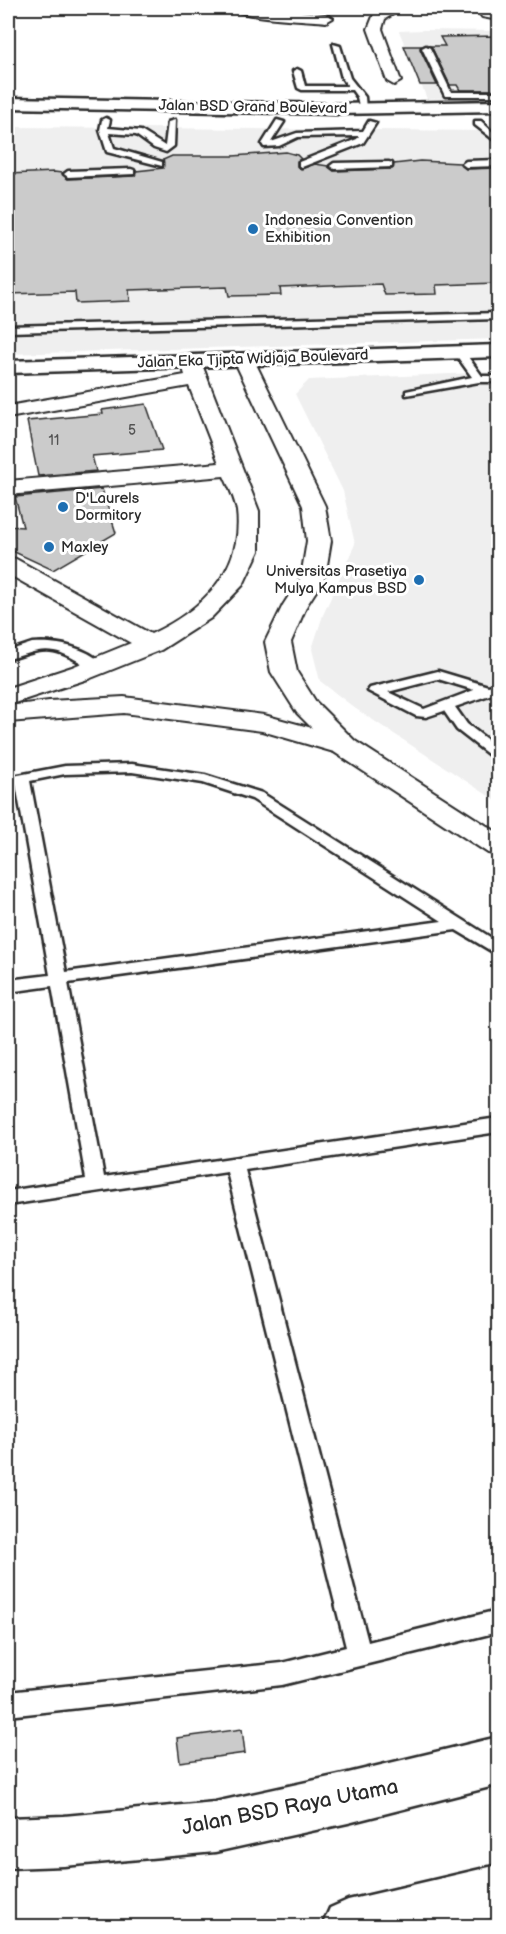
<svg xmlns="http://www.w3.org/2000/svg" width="506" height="1934" font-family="'Balsamiq Sans',sans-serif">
<rect width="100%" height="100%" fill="#fff"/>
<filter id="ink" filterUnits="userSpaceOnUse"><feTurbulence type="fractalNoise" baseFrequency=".0167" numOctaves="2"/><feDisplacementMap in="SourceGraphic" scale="12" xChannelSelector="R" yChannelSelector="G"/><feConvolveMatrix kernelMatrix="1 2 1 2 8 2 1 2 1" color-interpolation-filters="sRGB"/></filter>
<g filter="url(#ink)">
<g fill="#efefef">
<path d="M 424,30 L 498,31 L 498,96 L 427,99 L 399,31 Z"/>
<path d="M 8,127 L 498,131 L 498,339 L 8,354 Z"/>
<path d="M 498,372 L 498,802 L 356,709 L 320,681 L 312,649 L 323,615 L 355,544 L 343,491 L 295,394 L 309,380 Z"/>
</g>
<g fill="#cbcbcb" stroke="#2b2b2b" stroke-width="1.5">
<path d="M 498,36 L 498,90 L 460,90 L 457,85 L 450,85 L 431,46 L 445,46 L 440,37 Z"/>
<path d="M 404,46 L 421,46 L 420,49 L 437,85 L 420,85 Z"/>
<path d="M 286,152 L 297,155 L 301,159 L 297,161 L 297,166 L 301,169 L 315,164 L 328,166 L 334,171 L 392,169 L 394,164 L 420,161 L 460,163 L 466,169 L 498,168 L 498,283 L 436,285 L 437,294 L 385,295 L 381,284 L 280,288 L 281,295 L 229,296 L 227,287 L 129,290 L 130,301 L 76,303 L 75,292 L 8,294 L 8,174 L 54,172 L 62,173 L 68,179 L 134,176 L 136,171 L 163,168 L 163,160 L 172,156 L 233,156 Z"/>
<path d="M 146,404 L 162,450 L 92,456 L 96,471 L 38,476 L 27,421 L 103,414 L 102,410 Z"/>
<path d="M 102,489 L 116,533 L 53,570 L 8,549 L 8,526 L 23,527 L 15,497 Z"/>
<path d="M 242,1729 L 245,1753 L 180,1762 L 177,1738 Z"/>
</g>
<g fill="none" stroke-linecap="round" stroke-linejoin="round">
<defs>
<g id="service">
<path d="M 333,44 L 340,46 L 350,78 L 365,97 L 366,110 L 360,110 L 357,97 L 352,90 L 302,90 L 298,88 L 293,71 L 297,69 L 301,71 L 305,86 L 348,86 L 342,78 Z"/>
<path d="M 426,46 L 430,48 L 451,92 L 498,92 L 498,96 L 445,96 L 422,48 Z"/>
<path d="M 106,118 L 110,120 L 108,128 L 141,131 L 165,146 L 168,122 L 175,120 L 174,146 L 166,152 L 154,148 L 136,135 L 109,133 L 114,148 L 162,162 L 162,166 L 107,152 L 100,130 L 102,120 Z"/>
<path d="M 277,120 L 284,122 L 271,142 L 297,133 L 363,131 L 369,121 L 376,123 L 363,143 L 302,167 L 299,166 L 299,162 L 357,139 L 359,136 L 298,137 L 279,146 L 264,147 L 262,144 Z"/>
<path d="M 475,121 L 481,121 L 498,137 L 498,143 L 475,125 Z"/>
<path d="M 498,160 L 498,166 L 466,167 L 462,164 L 466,161 Z"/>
<path d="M 389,162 L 392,163 L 392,167 L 334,169 L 330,166 L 334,163 Z"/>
<path d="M 131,169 L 134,170 L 134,174 L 68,177 L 64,174 L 68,171 Z"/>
<path d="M 498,313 L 498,319 L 8,332 L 8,326 Z"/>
<path d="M 459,349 L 463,350 L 482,376 L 498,376 L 498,382 L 479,382 L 406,395 L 406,391 L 472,377 L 454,352 Z"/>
<path d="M 32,643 C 56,641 88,647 105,666 L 103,669 C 90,672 70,653 54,651 C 37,648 24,656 8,659 L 8,651 Z"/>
<path d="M 438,671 L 488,686 L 498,684 L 498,692 L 455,707 L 467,724 L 498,748 L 498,759 L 493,758 L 457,730 L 444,711 L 426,717 L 416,716 L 368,691 L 370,688 ZM 438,679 L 474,690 L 424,709 L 388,692 Z"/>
<path d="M 132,764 L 205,775 L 262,793 L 498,942 L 498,955 L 456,930 L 68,983 L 104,1177 L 498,1118 L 498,1132 L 245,1170 L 368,1642 L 498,1610 L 498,1632 L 282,1685 L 8,1716 L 8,1692 L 282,1663 L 346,1647 L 227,1172 L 8,1205 L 8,1191 L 86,1179 L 52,986 L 8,992 L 8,980 L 50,975 L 16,784 L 8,785 L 8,777 L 65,766 ZM 132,772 L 203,783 L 252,799 L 442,921 L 66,972 L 30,781 L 65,774 Z"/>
</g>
<g id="minor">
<path d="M 230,8 L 274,8 L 326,14 L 333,18 L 326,22 C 308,20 241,18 230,8 Z"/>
<path d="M 387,8 L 403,8 L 385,19 L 382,29 L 401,81 L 394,85 L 387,81 L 368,29 L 374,14 Z"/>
<path d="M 487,10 L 498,12 L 498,20 L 482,17 L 480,14 L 482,11 Z"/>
<path d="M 244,354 L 251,356 L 254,360 L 325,506 L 331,541 L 325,577 L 307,605 L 291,642 L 297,672 L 316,702 L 355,741 L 498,833 L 498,855 L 488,853 L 334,752 L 262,731 L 124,713 L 8,722 L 8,706 L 49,701 L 124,697 L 264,715 L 312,728 L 297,713 L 271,672 L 265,642 L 283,605 L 301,577 L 307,541 L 303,506 L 234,360 L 237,356 Z"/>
<path d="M 191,356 L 198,358 L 201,362 L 259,511 L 259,551 L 243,585 L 211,618 L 161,650 L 91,678 L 8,705 L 8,688 L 72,667 L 131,643 L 8,574 L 8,557 L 16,559 L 151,634 C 201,611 244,570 237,511 C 235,499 229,487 224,476 L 8,495 L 8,481 L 219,463 L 189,386 L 8,418 L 8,406 L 185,375 L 181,362 L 184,358 Z"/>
</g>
<path id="tertiary" d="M 498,345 L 498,357 L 8,373 L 8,361 Z"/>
<path id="secondary" d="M 8,98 L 337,104 L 498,101 L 498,111 L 337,114 L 8,108 Z"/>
<g id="primary">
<path d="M 498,1737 L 498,1785 L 348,1823 L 215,1852 L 64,1866 L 8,1868 L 8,1818 L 64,1816 L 215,1802 L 348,1773 Z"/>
<path d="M 498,1865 L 498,1917 L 456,1926 L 322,1926 L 330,1908 L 348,1900 Z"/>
</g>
</defs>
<use href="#service" stroke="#2b2b2b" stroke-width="5"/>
<use href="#minor" stroke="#2b2b2b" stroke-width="4"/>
<use href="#tertiary" stroke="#2b2b2b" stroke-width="5"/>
<use href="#secondary" stroke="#2b2b2b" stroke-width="5"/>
<use href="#primary" stroke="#2b2b2b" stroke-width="5"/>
<use href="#service" fill="#fff" fill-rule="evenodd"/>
<use href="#minor" fill="#fff" fill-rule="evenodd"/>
<use href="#tertiary" fill="#fff" fill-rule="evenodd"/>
<use href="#secondary" fill="#fff" fill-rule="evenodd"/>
<use href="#primary" fill="#fff" fill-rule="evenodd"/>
</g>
</g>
<g fill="#1f6fb2" stroke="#fff" stroke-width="2">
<circle cx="253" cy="229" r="6"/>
<circle cx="63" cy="507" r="6"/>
<circle cx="49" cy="547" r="6"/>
<circle cx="419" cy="580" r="6"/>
</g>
<g text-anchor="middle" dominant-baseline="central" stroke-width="6" stroke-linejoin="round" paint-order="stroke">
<g font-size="14" fill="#535353">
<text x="132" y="430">5</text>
<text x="54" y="440">11</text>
</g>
<g font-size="15" fill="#2b2b2b" stroke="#fff">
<text transform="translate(253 107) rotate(1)">Jalan BSD Grand Boulevard</text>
<text transform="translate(253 359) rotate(-2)">Jalan Eka Tjipta Widjaja Boulevard</text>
</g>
<g font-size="15" fill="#2b2b2b" stroke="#fff" text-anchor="start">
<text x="265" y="220">Indonesia Convention<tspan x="265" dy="17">Exhibition</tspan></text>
<text x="75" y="498">D'Laurels<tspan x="75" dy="17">Dormitory</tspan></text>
<text x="61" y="547">Maxley</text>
<text x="407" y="571" text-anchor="end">Universitas Prasetiya<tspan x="407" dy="17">Mulya Kampus BSD</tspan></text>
</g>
<g font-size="21" fill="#2b2b2b" stroke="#fff">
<text transform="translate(290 1807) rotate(-11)">Jalan BSD Raya Utama</text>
</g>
</g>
<rect width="506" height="1934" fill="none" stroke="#fff" stroke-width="30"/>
<rect x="15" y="15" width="476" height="1904" fill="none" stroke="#2b2b2b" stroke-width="2" filter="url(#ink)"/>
</svg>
